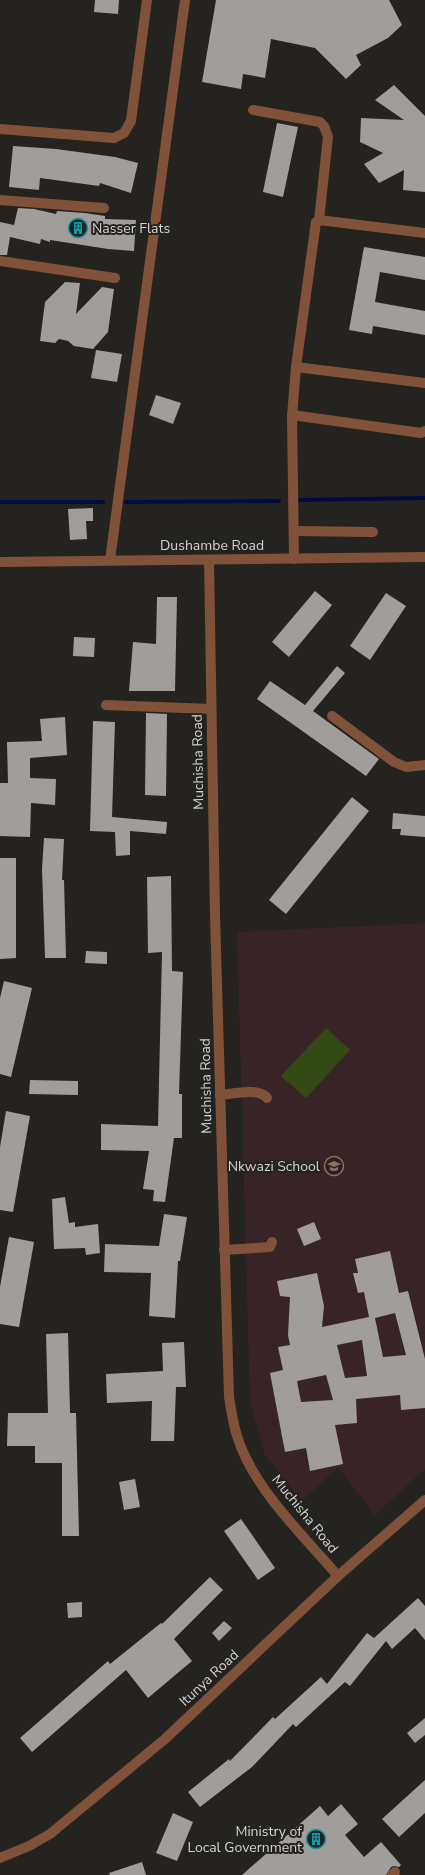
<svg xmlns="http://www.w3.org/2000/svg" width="425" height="1875" font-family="'Nunito Sans',sans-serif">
<rect width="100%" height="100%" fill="#242320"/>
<path fill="#382426" d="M 425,923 L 425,1469 L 375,1515 L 338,1467 L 302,1501 L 265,1455 L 250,1401 L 237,932 Z"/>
<path fill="#344a14" d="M 326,1028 L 350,1050 L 306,1098 L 281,1076 Z"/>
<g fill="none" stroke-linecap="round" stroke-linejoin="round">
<g stroke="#000b41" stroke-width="4">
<path d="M 300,500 L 425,498"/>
<path d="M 0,502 L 103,502"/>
<path d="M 126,502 L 279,501"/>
</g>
</g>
<g fill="#a19d9b" fill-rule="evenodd">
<path d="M 95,0 L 119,0 L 118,14 L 94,12 Z"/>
<path d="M 216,0 L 389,0 L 402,25 L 388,38 L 356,55 L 361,65 L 346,79 L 315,48 L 271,39 L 265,78 L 243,74 L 241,89 L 202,82 Z"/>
<path d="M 394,85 L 425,116 L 425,192 L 403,190 L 404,170 L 379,183 L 364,164 L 383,153 L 360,142 L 361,118 L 404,120 L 375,100 Z"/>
<path d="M 277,123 L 298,127 L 283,197 L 263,192 Z"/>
<path d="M 13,146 L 56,149 L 115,157 L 138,163 L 131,193 L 100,183 L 99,186 L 40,178 L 39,190 L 9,187 Z"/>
<path d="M 18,208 L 34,209 L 56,214 L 57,211 L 85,213 L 105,216 L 105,219 L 136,220 L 134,251 L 108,249 L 50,240 L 50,242 L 41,239 L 40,244 L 10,237 L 7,255 L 0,255 L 0,222 L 14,225 Z"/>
<path d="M 364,247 L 425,257 L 425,280 L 380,272 L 375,302 L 425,311 L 425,335 L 373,326 L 372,334 L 349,330 Z"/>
<path d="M 65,282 L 80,283 L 76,314 L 102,287 L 114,289 L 108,332 L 93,349 L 74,346 L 68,341 L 59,339 L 55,343 L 40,341 L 45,302 Z"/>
<path d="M 96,350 L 122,354 L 117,382 L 91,378 Z"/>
<path d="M 156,395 L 181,403 L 173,424 L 149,415 Z"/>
<path d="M 93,508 L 93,521 L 86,521 L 87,539 L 70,540 L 68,509 Z"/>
<path d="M 315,591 L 332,605 L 289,657 L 272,642 Z"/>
<path d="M 386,593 L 406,606 L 370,660 L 350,646 Z"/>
<path d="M 157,597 L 177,597 L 175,691 L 129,691 L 133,642 L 156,644 Z"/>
<path d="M 74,637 L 95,638 L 94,657 L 73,656 Z"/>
<path d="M 337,666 L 345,673 L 313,711 L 379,759 L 366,776 L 257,699 L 270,681 L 305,705 Z"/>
<path d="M 146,713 L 167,714 L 166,796 L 145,795 Z"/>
<path d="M 65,717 L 67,755 L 30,758 L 30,778 L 56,779 L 55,805 L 31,803 L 30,837 L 0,836 L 0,783 L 8,783 L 7,742 L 42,741 L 40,719 Z"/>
<path d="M 93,721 L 115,722 L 112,817 L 167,822 L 166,834 L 130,831 L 130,855 L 116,856 L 115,832 L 90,831 Z"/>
<path d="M 352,797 L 369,811 L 286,914 L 269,900 Z"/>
<path d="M 393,813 L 425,816 L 425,837 L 400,835 L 401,829 L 392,829 Z"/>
<path d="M 44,838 L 64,839 L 62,880 L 64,880 L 66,958 L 45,958 L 42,869 Z"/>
<path d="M 0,858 L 16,858 L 16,958 L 0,959 Z"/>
<path d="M 171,876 L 172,971 L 183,972 L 179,1094 L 182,1094 L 182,1138 L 174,1138 L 165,1202 L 153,1201 L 154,1190 L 143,1189 L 149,1151 L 101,1150 L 101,1124 L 158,1126 L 162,952 L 148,953 L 147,877 Z"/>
<path d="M 86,951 L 107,952 L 107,964 L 85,963 Z"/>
<path d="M 4,981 L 32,988 L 11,1077 L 0,1074 L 0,998 Z"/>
<path d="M 30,1080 L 78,1081 L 78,1095 L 29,1094 Z"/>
<path d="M 6,1111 L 30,1116 L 13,1212 L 0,1210 L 0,1147 Z"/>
<path d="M 65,1197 L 69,1223 L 75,1222 L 75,1227 L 98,1224 L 100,1253 L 86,1255 L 85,1248 L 54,1249 L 52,1199 Z"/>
<path d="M 164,1214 L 187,1217 L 180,1261 L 178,1261 L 175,1318 L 149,1316 L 151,1273 L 104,1272 L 105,1244 L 159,1246 Z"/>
<path d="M 314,1222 L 321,1239 L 304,1246 L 297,1229 Z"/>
<path d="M 9,1237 L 34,1242 L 19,1327 L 0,1324 L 0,1287 Z"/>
<path d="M 390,1251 L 399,1293 L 408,1291 L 425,1359 L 425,1408 L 401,1410 L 400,1395 L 356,1399 L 357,1423 L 335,1425 L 343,1464 L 310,1471 L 306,1448 L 285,1452 L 270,1373 L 283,1370 L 278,1347 L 290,1345 L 288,1335 L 290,1297 L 280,1296 L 277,1281 L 317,1273 L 324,1306 L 322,1327 L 369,1317 L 364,1292 L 358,1293 L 353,1273 L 358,1273 L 355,1259 ZM 395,1313 L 406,1355 L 383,1357 L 375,1318 ZM 362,1340 L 367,1376 L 345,1378 L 337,1345 ZM 326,1375 L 333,1400 L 301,1402 L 297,1381 Z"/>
<path d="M 68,1333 L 70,1413 L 76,1413 L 79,1536 L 62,1536 L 62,1463 L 35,1463 L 35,1446 L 7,1446 L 8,1413 L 48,1413 L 46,1334 Z"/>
<path d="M 184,1342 L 186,1387 L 176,1387 L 174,1441 L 151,1441 L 152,1401 L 107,1403 L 106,1374 L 163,1371 L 162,1343 Z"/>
<path d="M 135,1479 L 140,1507 L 124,1510 L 119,1482 Z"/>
<path d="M 241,1519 L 275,1568 L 258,1580 L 224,1531 Z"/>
<path d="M 210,1577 L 223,1590 L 174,1639 L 192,1661 L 148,1698 L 126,1670 L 32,1752 L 20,1738 L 108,1661 L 110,1664 L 161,1623 L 162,1624 Z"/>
<path d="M 418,1598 L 425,1606 L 425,1640 L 415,1628 L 392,1649 L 386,1641 L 350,1686 L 345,1682 L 296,1727 L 293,1724 L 252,1767 L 200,1807 L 188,1792 L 229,1759 L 230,1761 L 273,1717 L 275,1719 L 321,1677 L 327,1684 L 367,1633 L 374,1638 Z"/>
<path d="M 82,1602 L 82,1617 L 68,1618 L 67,1603 Z"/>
<path d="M 224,1621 L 232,1628 L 219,1641 L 212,1633 Z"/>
<path d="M 425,1718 L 425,1735 L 415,1743 L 407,1733 Z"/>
<path d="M 425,1780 L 425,1813 L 399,1837 L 382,1819 Z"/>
<path d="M 341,1804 L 358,1824 L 345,1835 L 364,1857 L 381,1842 L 401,1865 L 399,1867 L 394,1866 L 391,1867 L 386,1875 L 242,1875 L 320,1806 L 328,1816 Z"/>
<path d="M 173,1813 L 193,1822 L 177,1861 L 156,1853 Z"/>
<path d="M 142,1862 L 146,1875 L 110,1875 L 109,1873 Z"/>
</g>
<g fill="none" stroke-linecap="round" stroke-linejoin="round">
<g stroke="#81523a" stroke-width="10">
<path d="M 253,110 L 320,122 L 324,126 L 328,137 L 319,220"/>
<path d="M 0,129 L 114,138 L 124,133 L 131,121 L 147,0"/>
<path d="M 0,200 L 104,208"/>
<path d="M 0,261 L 115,278"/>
<path d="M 296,367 L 425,383"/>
<path d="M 292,415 L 421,433 L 425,431"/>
<path d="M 294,531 L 373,532"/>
<path d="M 294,559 L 292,416 L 296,367 L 316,222 L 319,220 L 425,233"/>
<path d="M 110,560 L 185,0"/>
<path d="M 209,560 L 215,915 L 229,1397 C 231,1410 233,1423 237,1436 C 253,1488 303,1535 338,1576"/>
<path d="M 0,562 L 425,557"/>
<path d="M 106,705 L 211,709"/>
<path d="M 332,716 L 394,762 L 406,767 L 425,765"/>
<path d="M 220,1095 C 233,1094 258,1087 267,1098"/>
<path d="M 224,1250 L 270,1247 L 272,1242"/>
<path d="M 0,1858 L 29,1846 L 50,1834 L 165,1739 L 338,1576 L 425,1500"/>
<path d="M 392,1875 L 395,1872"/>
</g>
</g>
<defs>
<symbol id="building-ring" viewBox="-11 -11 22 22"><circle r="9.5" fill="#242320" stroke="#0f9aa8" stroke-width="1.5"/><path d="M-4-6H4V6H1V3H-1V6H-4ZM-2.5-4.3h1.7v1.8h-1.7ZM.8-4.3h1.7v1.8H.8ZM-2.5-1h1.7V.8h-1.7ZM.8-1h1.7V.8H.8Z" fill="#0f9aa8"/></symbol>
<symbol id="school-ring" viewBox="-11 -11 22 22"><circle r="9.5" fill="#242320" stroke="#8d6e63" stroke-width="1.5"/><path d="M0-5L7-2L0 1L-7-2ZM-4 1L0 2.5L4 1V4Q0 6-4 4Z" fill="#8d6e63"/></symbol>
</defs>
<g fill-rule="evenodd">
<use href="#building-ring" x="67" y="217" width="22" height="22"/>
<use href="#school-ring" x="323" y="1155" width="22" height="22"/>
<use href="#building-ring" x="305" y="1828" width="22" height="22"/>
</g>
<g text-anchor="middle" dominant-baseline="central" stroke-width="4" stroke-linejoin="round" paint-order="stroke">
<g font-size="14" fill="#d3d3d1" stroke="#242320" text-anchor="end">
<text x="92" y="228" text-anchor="start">Nasser Flats</text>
<text x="320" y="1166">Nkwazi School</text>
<text x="302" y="1831">Ministry of<tspan x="302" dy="16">Local Government</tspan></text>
</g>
<g font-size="14" fill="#d3d3d1" stroke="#242320">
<text x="212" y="545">Dushambe Road</text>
<text transform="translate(198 762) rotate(-91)">Muchisha Road</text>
<text transform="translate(206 1086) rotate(-91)">Muchisha Road</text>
<text transform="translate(305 1514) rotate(51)">Muchisha Road</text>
<text transform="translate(209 1678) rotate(-43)">Itunya Road</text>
</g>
</g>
</svg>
